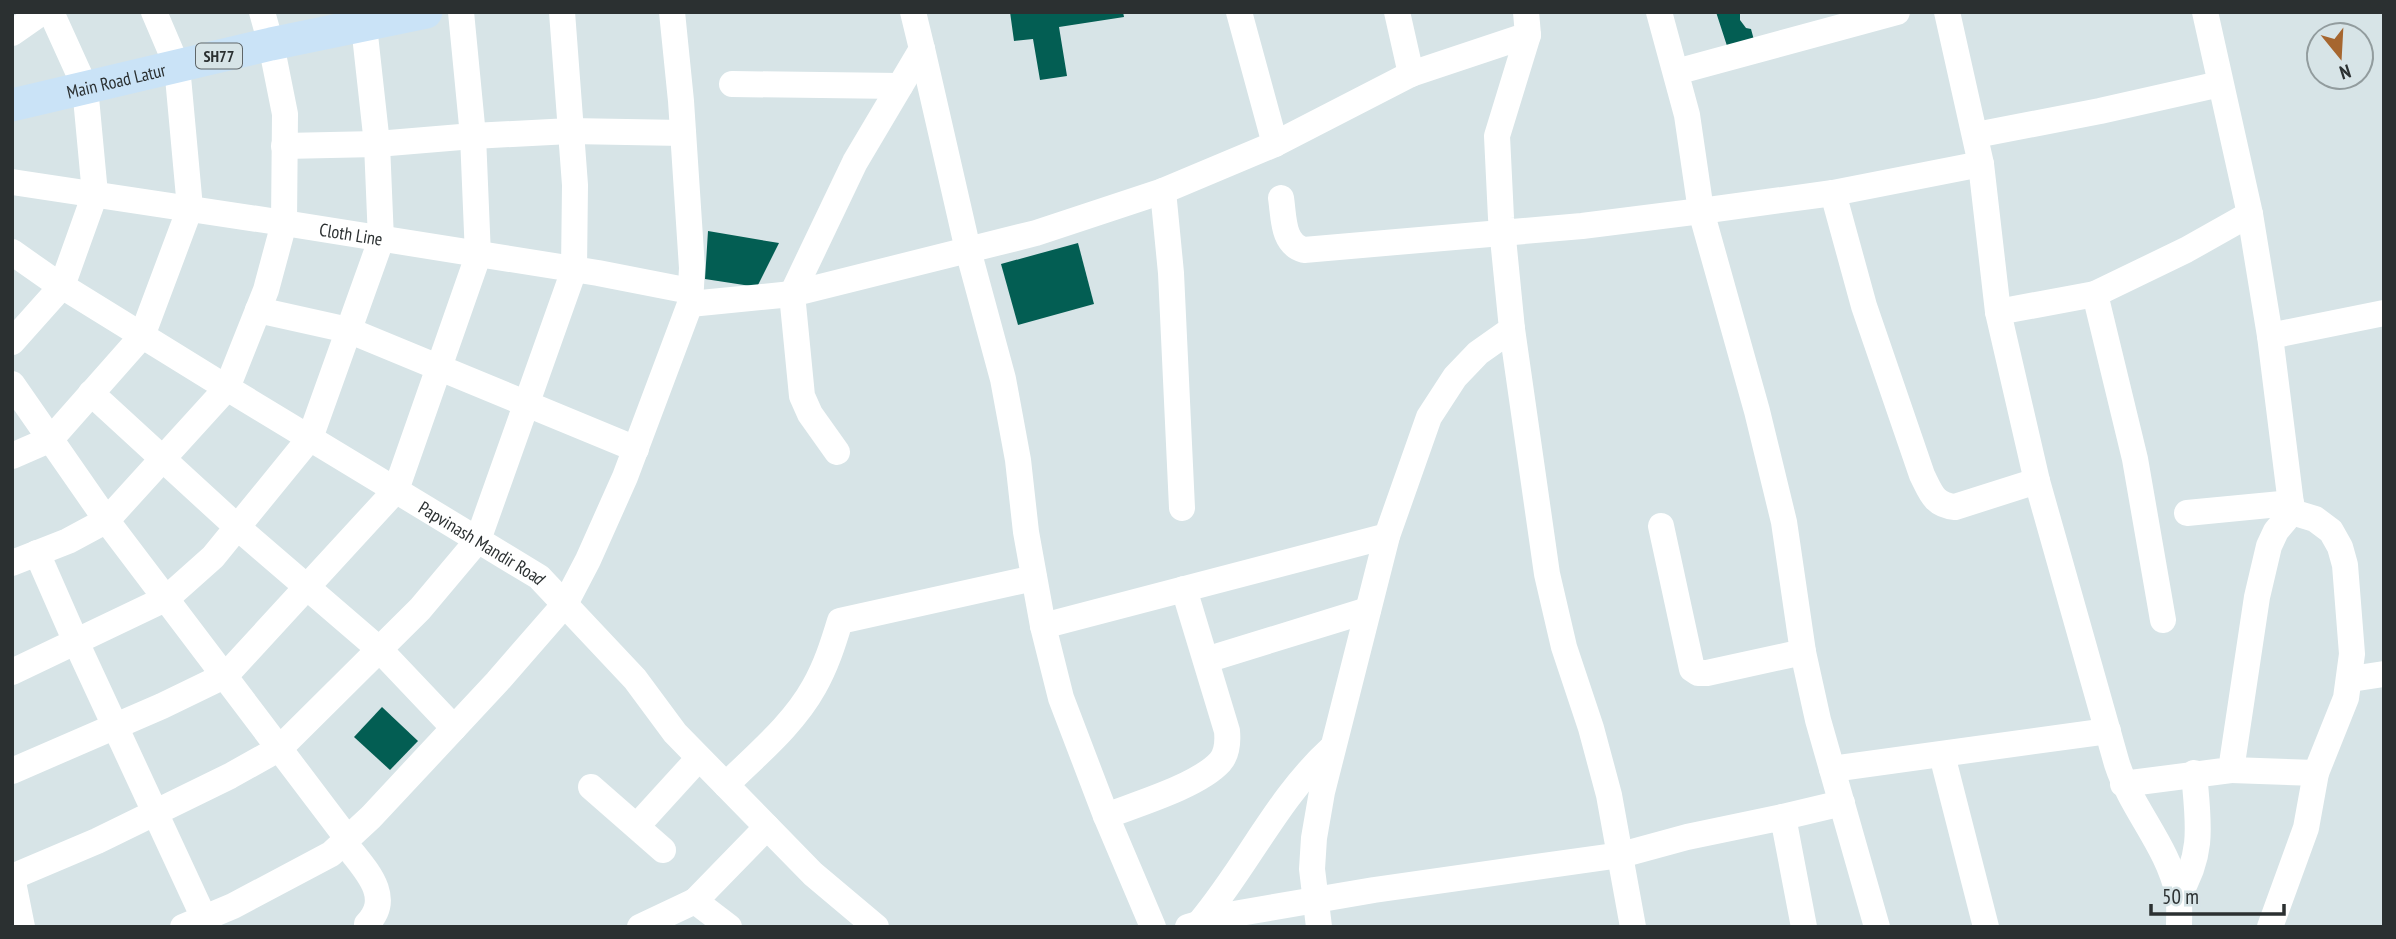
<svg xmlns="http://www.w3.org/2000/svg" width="2396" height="939" font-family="'PT Sans Narrow',sans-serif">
<rect width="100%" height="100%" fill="#d7e4e7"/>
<g fill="#035e53">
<path d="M 1010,12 L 1123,12 L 1124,17 L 1059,27 L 1067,76 L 1040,80 L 1033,39 L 1014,41 Z"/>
<path d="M 1716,12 L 1740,12 L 1740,20 L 1746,28 L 1751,29 L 1754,40 L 1728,49 Z"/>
<path d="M 708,231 L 779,243 L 757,287 L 705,279 Z"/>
<path d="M 1078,243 L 1094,304 L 1018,325 L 1001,264 Z"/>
<path d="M 382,707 L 418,741 L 390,770 L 354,737 Z"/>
</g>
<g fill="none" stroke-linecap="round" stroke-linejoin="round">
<g stroke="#fff" stroke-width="26">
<path d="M 1239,12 L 1275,144"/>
<path d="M 1397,12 L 1411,74"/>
<path d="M 1659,12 L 1687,115 L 1701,211 L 1757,411 L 1784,522 L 1803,652 L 1818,720 L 1877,927"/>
<path d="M 1947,12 L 1981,164 L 1998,312 L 2037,481 L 2117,764 C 2132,810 2168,846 2178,894 C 2180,904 2179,916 2179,927"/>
<path d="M 2205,12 L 2250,214 L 2270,336 L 2292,512 L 2315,519 L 2331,531 L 2340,547 L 2345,565 L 2352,654 L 2346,698 L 2316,773 L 2306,828 L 2270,927"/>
<path d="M 12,33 L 42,12"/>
<path d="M 922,49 L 968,250 L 1003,379 L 1018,460 L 1026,532 L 1043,626 L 1061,698 L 1106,816 L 1153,927"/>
<path d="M 1676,72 L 1897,12"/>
<path d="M 732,84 L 900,86"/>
<path d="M 1976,135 L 2100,111 L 2220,84"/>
<path d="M 284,146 L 377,144 L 473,136 L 570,131 L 683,133"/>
<path id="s1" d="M 12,182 L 284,223 L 598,273 L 690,291"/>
<path d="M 1163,191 L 1171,273 L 1182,508"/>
<path d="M 1833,193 L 1864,306 L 1922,475 C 1931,493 1934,505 1955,507 L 2037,481"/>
<path d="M 1281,198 C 1284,217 1282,244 1304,250 L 1582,226 L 1701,211 L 1833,193 L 1981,164"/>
<path id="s2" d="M 12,252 L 49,278 L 227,388 L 539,577 L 635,679 L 675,733 L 813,874 L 876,927"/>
<path d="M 2095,294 L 2135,459 L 2163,620"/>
<path d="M 690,304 L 792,294 L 1036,233 L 1163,191 L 1275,144 L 1411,74 L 1528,35 L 1526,12"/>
<path d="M 258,310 L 348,330 L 636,449"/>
<path d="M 1998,312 L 2095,294 L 2186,250 L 2250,214"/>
<path d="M 1512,329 L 1547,574 L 1564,647 L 1591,728 L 1609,795 L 1633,927"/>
<path d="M 2270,336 L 2384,313"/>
<path d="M 12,342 L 62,286 L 95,194 L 85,87 L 51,12"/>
<path d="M 12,384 L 110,525 L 347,838"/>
<path d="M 91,393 L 237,527 L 380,650 L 454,728"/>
<path d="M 837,452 L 810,414 L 802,396 L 792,294 L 855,162 L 922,49 L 913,12"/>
<path d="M 12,456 L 51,439 L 142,336 L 190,208 L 177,66 L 154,12"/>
<path d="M 2187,513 L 2291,503"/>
<path d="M 1661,526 L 1692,669 L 1698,673 L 1707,673 L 1803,652"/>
<path d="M 37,553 L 76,642 L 204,918"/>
<path d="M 12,563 L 68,541 L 107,520 L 227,388 L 266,290 L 284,223 L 285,114 L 271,44 L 262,12"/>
<path d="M 1043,626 L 1387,536"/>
<path d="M 1206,660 L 1368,610"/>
<path d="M 12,672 L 167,598 L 213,557 L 310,438 L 381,240 L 377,144 L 364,26 L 360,12"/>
<path d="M 2351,679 L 2384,674"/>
<path d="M 1942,755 L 1986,927"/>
<path d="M 1832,769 L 2108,731"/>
<path d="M 2231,770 L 2316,773"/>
<path d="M 12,771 L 162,706 L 226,675 L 396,490 L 478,256 L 473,136 L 461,12"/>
<path d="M 2123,784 L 2231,770 L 2257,597 L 2269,546 L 2276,531 L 2292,512"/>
<path d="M 726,785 C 756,755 793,725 814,687 C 826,666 833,644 840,621 L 1034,578"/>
<path d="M 591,787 L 663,850"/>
<path d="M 1106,816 C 1137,804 1198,786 1220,762 C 1227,754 1228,742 1227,731 L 1184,589"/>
<path d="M 1783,817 L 1842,803"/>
<path d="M 637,826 L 699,758"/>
<path d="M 344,842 C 362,867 395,895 367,924"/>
<path d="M 2178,896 C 2205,853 2198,821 2194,773"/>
<path d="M 695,901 L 729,927"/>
<path d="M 1201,921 C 1247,866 1278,797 1331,749"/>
<path d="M 22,927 L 12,877 L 97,841 L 230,776 L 280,748 L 420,609 L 478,540 L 574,270 L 575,185 L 562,12"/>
<path d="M 183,927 L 233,906 L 331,854 L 371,817 L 497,682 L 565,604 L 588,560 L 625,477 L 690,304 L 692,268 L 681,101 L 672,12"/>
<path d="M 640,927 L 695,901 L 767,827"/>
<path d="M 1188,927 L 1228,915 L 1374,890 L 1621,855 L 1687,837 L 1783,817 L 1804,927"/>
<path d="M 1319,927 L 1312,869 L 1314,838 L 1322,792 L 1387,536 L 1429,417 L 1455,377 L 1478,353 L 1512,329 L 1501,218 L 1497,136 L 1528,35"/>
</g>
<path stroke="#cae3f7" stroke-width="33" id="s3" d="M 12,105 L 271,44 L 426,12"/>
</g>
<g text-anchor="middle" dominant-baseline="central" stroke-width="7" stroke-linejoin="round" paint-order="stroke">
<rect fill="#d7e4e7" stroke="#5f6668" stroke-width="2" x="196" y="43.5" width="46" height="25" rx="5"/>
<g font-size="16" font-weight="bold" fill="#2b3031">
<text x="219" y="56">SH77</text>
</g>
<g font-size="18" fill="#2b3031" stroke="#d7e4e7">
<text stroke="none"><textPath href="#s3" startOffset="107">Main Road Latur</textPath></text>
<text stroke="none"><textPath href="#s1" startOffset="343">Cloth Line</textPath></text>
<text stroke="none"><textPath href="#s2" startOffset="553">Papvinash Mandir Road</textPath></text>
</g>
</g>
<rect width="2396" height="939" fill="none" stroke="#2b3031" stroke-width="28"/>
<g transform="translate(2340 56) rotate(162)"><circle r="33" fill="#d7e4e7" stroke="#929c9e" stroke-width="2"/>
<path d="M0-5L12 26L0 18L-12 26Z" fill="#a6662f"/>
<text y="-10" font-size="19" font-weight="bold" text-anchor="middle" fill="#2b3031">N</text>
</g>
<path d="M2151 904v10h133v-10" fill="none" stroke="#2b3031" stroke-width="3.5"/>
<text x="2162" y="904" font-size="21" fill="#2b3031" stroke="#d7e4e7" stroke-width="5" paint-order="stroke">50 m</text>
</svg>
